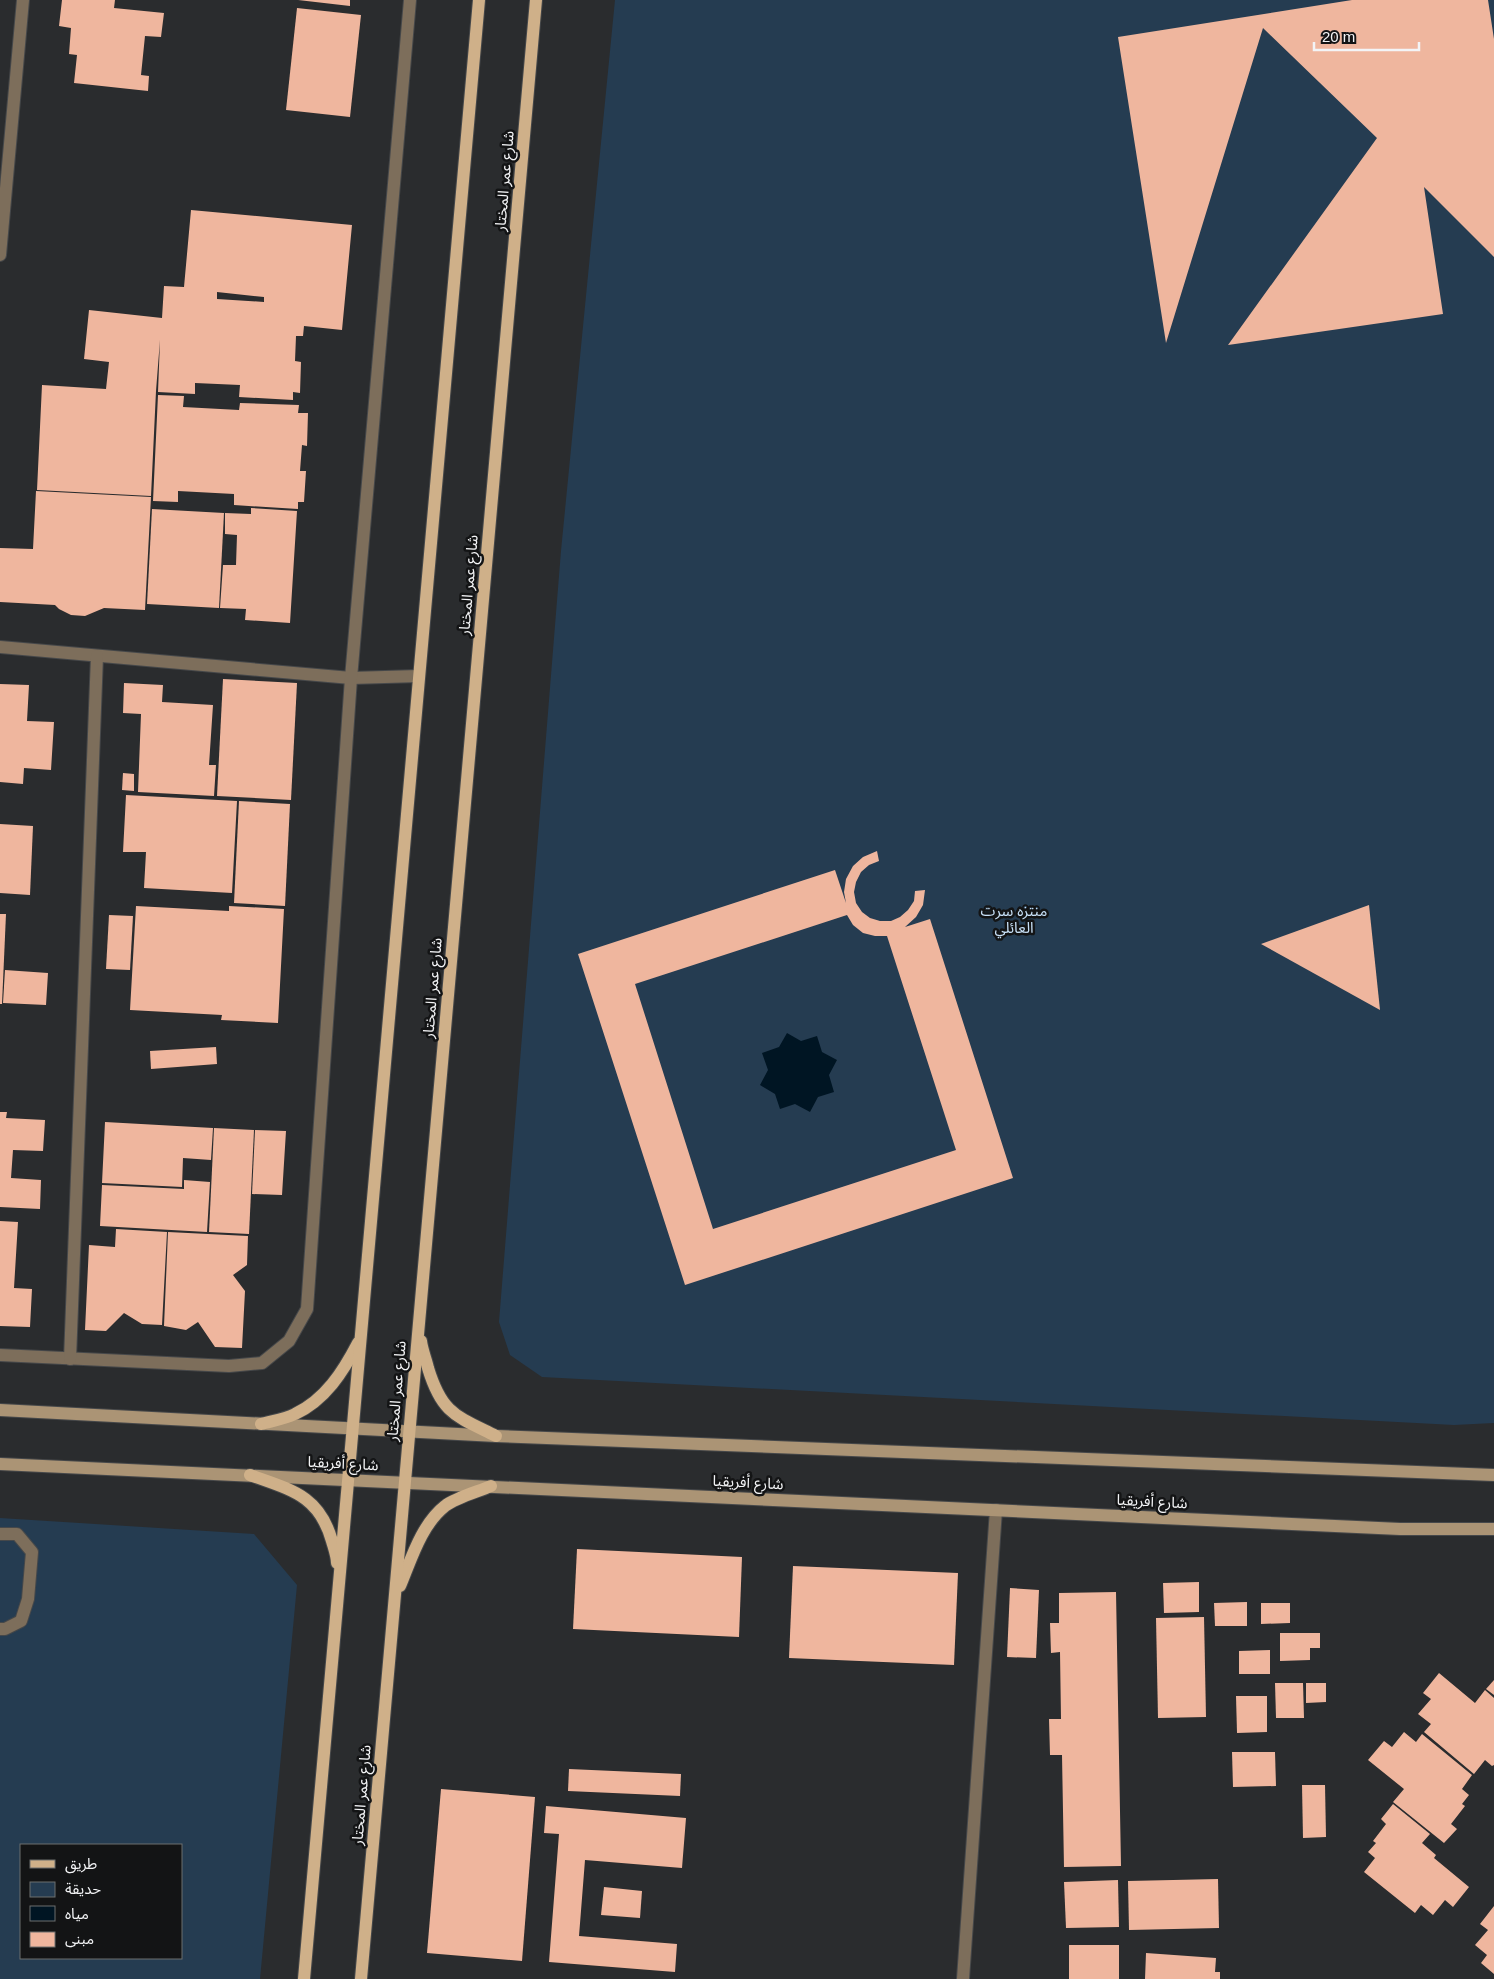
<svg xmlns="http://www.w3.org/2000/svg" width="1494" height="1979" font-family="Arial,'Noto Sans Arabic',sans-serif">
<rect width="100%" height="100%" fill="#2a2c2e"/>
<g fill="#253c51" fill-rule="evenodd">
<path d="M 615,0 L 1494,0 L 1494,1423 L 1454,1425 L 542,1377 L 510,1355 L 499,1322 L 561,551 Z"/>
<path d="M 0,1518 L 254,1534 L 297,1585 L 260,1979 L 0,1979 ZM 21,1845 L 181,1845 L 181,1958 L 21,1958 Z"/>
</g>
<path fill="#001523" d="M 787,1033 L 801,1041 L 817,1036 L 822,1052 L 837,1060 L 829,1075 L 834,1092 L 818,1097 L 810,1112 L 795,1104 L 780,1109 L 775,1094 L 760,1085 L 768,1070 L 762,1053 L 779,1047 Z"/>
<g fill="#efb69e" fill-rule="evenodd">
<path d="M 62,0 L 115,0 L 114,8 L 164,13 L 161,37 L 145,36 L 141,75 L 149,76 L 148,91 L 74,83 L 77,55 L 69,54 L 71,28 L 59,26 Z"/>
<path d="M 298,0 L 350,0 L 350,6 Z"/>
<path d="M 1352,0 L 1488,0 L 1494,39 L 1494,257 L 1424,187 L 1443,314 L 1228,345 L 1377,138 L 1263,28 L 1166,343 L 1118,37 Z"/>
<path d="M 297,8 L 361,15 L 350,117 L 286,110 Z"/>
<path d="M 191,210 L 352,225 L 342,330 L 304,326 L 303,336 L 296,336 L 295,361 L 301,362 L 300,393 L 293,392 L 293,400 L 239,397 L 240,385 L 195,383 L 195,394 L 158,392 L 160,340 L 156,391 L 151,496 L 37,490 L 42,385 L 106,389 L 109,362 L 84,359 L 89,310 L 162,318 L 164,286 L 184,287 ZM 217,292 L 264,297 L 264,302 L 217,299 Z"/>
<path d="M 158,395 L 184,396 L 183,407 L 239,410 L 240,403 L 299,405 L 298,413 L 308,413 L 307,446 L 302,445 L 300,471 L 306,471 L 304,502 L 298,502 L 298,509 L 234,505 L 234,494 L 178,491 L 178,502 L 153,501 Z"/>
<path d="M 36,491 L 151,497 L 145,610 L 104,608 L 85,616 L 71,615 L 59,609 L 55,605 L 0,602 L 0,548 L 33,549 Z"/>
<path d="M 251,508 L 297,511 L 290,623 L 245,620 L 246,609 L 220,608 L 223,565 L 236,565 L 237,535 L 225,534 L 225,513 L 251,514 Z"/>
<path d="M 152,509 L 224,513 L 219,608 L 147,604 Z"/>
<path d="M 223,679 L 297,683 L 291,800 L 217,796 Z"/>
<path d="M 124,683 L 163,685 L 162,702 L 213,705 L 209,765 L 216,765 L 214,796 L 138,792 L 141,714 L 123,713 Z"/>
<path d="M 0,684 L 29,685 L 27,721 L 54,722 L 51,770 L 24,768 L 23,784 L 0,782 Z"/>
<path d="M 123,773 L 134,774 L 134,791 L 122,790 Z"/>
<path d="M 126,795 L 237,801 L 232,893 L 144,888 L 146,852 L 123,852 Z"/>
<path d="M 239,801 L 290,804 L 285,906 L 234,903 Z"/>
<path d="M 0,824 L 33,826 L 30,895 L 0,893 Z"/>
<path d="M 877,851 L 879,861 L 869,865 L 861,872 L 856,882 L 854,892 L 856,903 L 862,912 L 870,918 L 880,921 L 891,921 L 900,917 L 908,910 L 914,901 L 915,891 L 925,890 L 923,905 L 916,917 L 905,927 L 930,919 L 1013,1178 L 685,1285 L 578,954 L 835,870 L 846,903 L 844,892 L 846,879 L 853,866 L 863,857 ZM 847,915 L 853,925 L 863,933 L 875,936 L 887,936 L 956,1150 L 713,1229 L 635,984 Z"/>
<path d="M 1369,905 L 1380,1010 L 1261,944 Z"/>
<path d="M 136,906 L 229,911 L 229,906 L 284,909 L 278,1023 L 221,1020 L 222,1015 L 130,1010 Z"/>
<path d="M 0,914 L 6,914 L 2,1004 L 0,1004 Z"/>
<path d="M 109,915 L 133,916 L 130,970 L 106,969 Z"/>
<path d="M 5,970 L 48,973 L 46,1005 L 3,1003 Z"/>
<path d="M 216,1047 L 217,1064 L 151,1069 L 150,1051 Z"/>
<path d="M 0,1112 L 7,1112 L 6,1118 L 45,1120 L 43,1151 L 13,1150 L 11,1178 L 41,1180 L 40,1209 L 0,1207 Z"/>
<path d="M 105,1122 L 213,1128 L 211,1160 L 183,1158 L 182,1187 L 102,1183 Z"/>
<path d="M 214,1128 L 254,1130 L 249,1234 L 209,1232 Z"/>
<path d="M 255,1130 L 286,1131 L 282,1195 L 252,1194 Z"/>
<path d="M 184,1180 L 210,1182 L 207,1232 L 100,1226 L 102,1185 L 184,1189 Z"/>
<path d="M 0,1221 L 18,1222 L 14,1288 L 32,1289 L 30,1327 L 0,1326 Z"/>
<path d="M 116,1229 L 167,1232 L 162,1325 L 142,1324 L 124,1313 L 106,1331 L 85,1330 L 89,1245 L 115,1247 Z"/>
<path d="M 168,1232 L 248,1236 L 247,1265 L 233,1275 L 245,1291 L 242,1348 L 215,1347 L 198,1322 L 186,1330 L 164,1326 Z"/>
<path d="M 577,1549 L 742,1557 L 739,1637 L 573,1629 Z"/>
<path d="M 793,1566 L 958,1573 L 954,1665 L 789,1658 Z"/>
<path d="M 1199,1582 L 1199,1612 L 1164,1613 L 1163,1583 Z"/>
<path d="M 1010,1588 L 1039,1590 L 1036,1658 L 1007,1657 Z"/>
<path d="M 1116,1592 L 1121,1866 L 1064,1867 L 1062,1755 L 1050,1755 L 1049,1719 L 1061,1719 L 1060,1652 L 1051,1653 L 1050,1623 L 1059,1623 L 1059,1593 Z"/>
<path d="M 1247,1602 L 1247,1626 L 1215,1626 L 1214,1603 Z"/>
<path d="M 1261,1603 L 1290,1603 L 1290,1623 L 1261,1624 Z"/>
<path d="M 1204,1617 L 1206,1717 L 1158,1718 L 1156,1618 Z"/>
<path d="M 1280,1633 L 1320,1633 L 1320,1648 L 1310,1648 L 1310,1660 L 1280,1661 Z"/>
<path d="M 1270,1650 L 1270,1674 L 1239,1674 L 1239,1651 Z"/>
<path d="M 1439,1673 L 1475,1703 L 1485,1690 L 1494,1698 L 1494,1765 L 1492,1766 L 1485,1760 L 1474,1774 L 1424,1732 L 1431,1724 L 1418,1714 L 1431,1699 L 1423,1693 Z"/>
<path d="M 1494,1680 L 1494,1695 L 1486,1689 Z"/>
<path d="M 1275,1683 L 1303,1683 L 1304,1718 L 1276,1718 Z"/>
<path d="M 1306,1683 L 1326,1683 L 1326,1702 L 1306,1703 Z"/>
<path d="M 1236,1696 L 1267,1696 L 1267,1732 L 1237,1733 Z"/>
<path d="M 1404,1732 L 1416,1742 L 1422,1734 L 1472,1775 L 1462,1789 L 1469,1795 L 1462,1804 L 1465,1806 L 1451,1824 L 1457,1829 L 1444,1843 L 1393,1802 L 1404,1789 L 1368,1760 L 1384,1741 L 1392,1747 Z"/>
<path d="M 1232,1752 L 1275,1752 L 1276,1786 L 1233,1787 Z"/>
<path d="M 569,1769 L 681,1774 L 680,1796 L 568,1791 Z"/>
<path d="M 1302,1785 L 1325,1785 L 1326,1837 L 1303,1838 Z"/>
<path d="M 441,1789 L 535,1797 L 522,1961 L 427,1953 Z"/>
<path d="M 1393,1804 L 1430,1834 L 1422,1843 L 1436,1855 L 1434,1858 L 1469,1887 L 1453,1907 L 1445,1900 L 1433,1915 L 1421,1905 L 1415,1913 L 1364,1872 L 1375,1858 L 1368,1852 L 1376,1843 L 1373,1841 L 1386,1824 L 1381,1819 Z"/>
<path d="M 546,1806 L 686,1818 L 682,1868 L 585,1860 L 579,1936 L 677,1944 L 675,1972 L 549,1962 L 559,1834 L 544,1833 Z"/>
<path d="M 1218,1879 L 1219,1928 L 1129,1930 L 1128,1881 Z"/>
<path d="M 1118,1880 L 1119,1927 L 1066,1928 L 1064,1882 Z"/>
<path d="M 604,1887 L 642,1891 L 640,1918 L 601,1915 Z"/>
<path d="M 1494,1906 L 1494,1974 L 1481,1963 L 1487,1955 L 1475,1945 L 1488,1930 L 1480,1924 Z"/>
<rect x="1069" y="1945" width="50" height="34"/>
<path d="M 1146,1953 L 1216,1958 L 1215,1972 L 1220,1972 L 1220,1979 L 1145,1979 Z"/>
</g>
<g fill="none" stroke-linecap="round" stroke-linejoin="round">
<defs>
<path id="lane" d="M 0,1534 L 17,1534 L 32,1552 L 28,1599 L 21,1621 L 5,1629 L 0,1629"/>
<g id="street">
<path d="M 0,255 L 23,0"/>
<path d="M 0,647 L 351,678 L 419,676"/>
<path d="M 0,1355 L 229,1366 L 262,1363 L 289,1341 L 307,1309 L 351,678 L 410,0"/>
<path d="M 70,1359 L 97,656"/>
<path d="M 963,1979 L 996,1510"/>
</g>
<g id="secondary">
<path d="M 0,1410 L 496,1436 L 1494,1475"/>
<path d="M 0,1464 L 1400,1529 L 1494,1529"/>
</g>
<g id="primary">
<path d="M 421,1341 C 422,1350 426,1359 428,1368 C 442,1414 456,1416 496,1436"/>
<path d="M 261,1424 C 272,1421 285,1419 295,1414 C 325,1400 343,1372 358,1343"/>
<path d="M 250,1475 C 291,1490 319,1495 332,1541 C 334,1548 337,1556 337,1563"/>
<path d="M 400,1586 C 411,1560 421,1525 445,1506 C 457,1497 477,1492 491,1486"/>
<path d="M 304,1979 L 479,0"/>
<path d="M 361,1979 L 536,0"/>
</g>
</defs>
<use href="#lane" stroke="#46484a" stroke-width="14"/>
<use href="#street" stroke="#46484a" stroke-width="14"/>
<use href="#secondary" stroke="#46484a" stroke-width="14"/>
<use href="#primary" stroke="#46484a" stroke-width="14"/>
<use href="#lane" stroke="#7d6e5b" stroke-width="12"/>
<use href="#street" stroke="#7d6e5b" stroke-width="12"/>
<use href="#secondary" stroke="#ab9475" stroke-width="12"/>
<use href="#primary" stroke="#cfb089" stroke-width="12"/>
</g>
<g text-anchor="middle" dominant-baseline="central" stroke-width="5" stroke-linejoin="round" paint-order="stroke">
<g font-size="15" fill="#f3f4f6" stroke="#131415">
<text transform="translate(504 181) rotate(-85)">شارع عمر المختار</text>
<text transform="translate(468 585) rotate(-85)">شارع عمر المختار</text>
<text transform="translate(432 988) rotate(-85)">شارع عمر المختار</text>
<text transform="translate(396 1391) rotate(-85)">شارع عمر المختار</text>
<text transform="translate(343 1463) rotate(3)">شارع أفريقيا</text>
<text transform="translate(748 1482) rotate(3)">شارع أفريقيا</text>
<text transform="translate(1152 1501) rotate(3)">شارع أفريقيا</text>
<text transform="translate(361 1795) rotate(-85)">شارع عمر المختار</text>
</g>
<g font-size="15" fill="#c7e0f7" stroke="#131415">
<text x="1014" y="910">منتزه سرت<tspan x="1014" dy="17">العائلي</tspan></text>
</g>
</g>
<rect x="20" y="1844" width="162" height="115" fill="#131415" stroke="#6d6e6f"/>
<rect x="30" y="1860" width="25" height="8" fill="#cfb089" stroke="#6d6e6f"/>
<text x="65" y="1869" font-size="15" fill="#f3f4f6">طريق</text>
<rect x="30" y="1882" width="25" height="15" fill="#253c51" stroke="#6d6e6f"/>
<text x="65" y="1894" font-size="15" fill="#f3f4f6">حديقة</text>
<rect x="30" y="1906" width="25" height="15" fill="#001523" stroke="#6d6e6f"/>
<text x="65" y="1919" font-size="15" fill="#f3f4f6">مياه</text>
<rect x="30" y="1932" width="25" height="15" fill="#efb69e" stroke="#6d6e6f"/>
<text x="65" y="1944" font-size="15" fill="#f3f4f6">مبنى</text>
<path d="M1314 42v8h105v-8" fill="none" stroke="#f3f4f6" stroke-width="2.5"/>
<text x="1322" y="42" font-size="15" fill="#f3f4f6" stroke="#131415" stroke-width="4" paint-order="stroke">20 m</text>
</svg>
